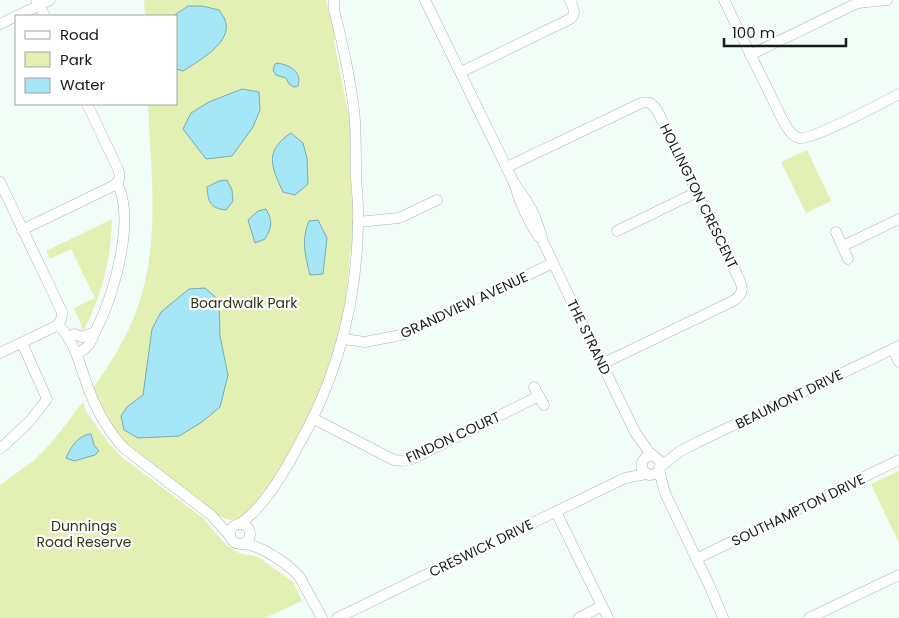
<svg xmlns="http://www.w3.org/2000/svg" width="899" height="618" font-family="Poppins,sans-serif">
<rect width="100%" height="100%" fill="#f2fdf8"/>
<g fill="#e2f0b3">
<path d="M 144,0 L 326,0 L 336,37 L 334,40 L 348,113 L 351,115 L 353,151 L 350,154 L 352,202 L 354,204 L 354,244 L 351,247 L 346,296 L 348,300 C 335,368 306,436 265,491 C 258,501 247,518 235,520 C 229,521 222,517 217,515 L 123,441 L 104,415 L 93,388 C 110,364 126,339 136,312 C 161,245 151,173 148,104 L 176,104 L 176,16 L 145,16 Z"/>
<path d="M 807,150 L 831,201 L 806,213 L 781,162 Z"/>
<path d="M 112,219 C 111,259 102,296 83,331 L 81,324 L 74,308 L 95,298 L 71,249 L 50,259 L 46,251 Z"/>
<path d="M 83,402 L 87,413 L 109,443 L 123,458 L 203,518 L 226,545 L 239,553 L 258,557 L 293,582 L 302,601 L 265,618 L 0,618 L 0,485 L 33,461 L 52,442 Z"/>
<path d="M 899,471 L 899,543 L 871,484 Z"/>
</g>
<g fill="#a6e7f7" stroke="#7baab4">
<path d="M 188,6 L 202,6 L 219,10 C 221,13 224,17 225,20 C 234,42 197,62 183,71 L 176,69 L 176,16 L 173,16 Z"/>
<path d="M 278,63 C 291,66 302,71 298,86 L 294,87 L 289,84 L 286,78 L 276,75 L 273,70 L 275,64 Z"/>
<path d="M 242,89 L 259,92 L 260,110 L 253,127 L 232,156 L 206,159 L 183,129 L 191,113 L 209,102 Z"/>
<path d="M 291,133 L 303,143 L 307,158 L 308,184 L 295,195 L 283,192 C 271,166 264,151 291,133 Z"/>
<path d="M 227,180 L 232,190 L 233,201 L 226,210 C 210,208 208,202 207,187 L 219,181 Z"/>
<path d="M 266,209 C 273,221 272,227 265,239 L 255,243 L 248,220 L 258,211 Z"/>
<path d="M 318,220 L 327,238 L 323,274 L 310,275 C 305,254 301,241 309,221 Z"/>
<path d="M 205,288 L 219,300 L 220,336 L 228,375 L 220,407 L 202,422 L 179,436 L 138,438 L 124,430 L 121,416 L 127,407 L 143,395 L 152,329 L 161,312 L 189,289 Z"/>
<path d="M 91,434 L 94,445 L 99,451 L 95,455 L 74,461 L 66,458 C 71,447 78,435 91,434 Z"/>
</g>
<g fill="none" stroke-linecap="round" stroke-linejoin="round">
<defs>
<g id="street">
<path d="M 425,0 L 514,183 C 520,204 527,220 539,237"/>
<path d="M 724,0 L 783,121 C 787,127 791,136 799,138 C 810,141 884,102 899,94"/>
<path d="M 37,1 L 45,16"/>
<path d="M 0,24 L 50,0"/>
<path d="M 750,55 L 849,7 L 858,3 L 887,0"/>
<path d="M 461,72 L 570,19 C 577,14 573,7 570,0"/>
<path d="M 507,167 L 639,104 C 649,99 654,105 659,114 L 740,281 C 744,290 741,296 733,301 L 602,364"/>
<path d="M 0,182 L 62,312 C 62,318 61,323 56,326 L 0,353"/>
<path d="M 514,183 C 531,206 536,215 543,242 L 635,432 L 649,452 L 660,461 C 662,470 657,475 649,475 L 642,469 L 642,462 L 646,457 L 653,456"/>
<path d="M 358,222 L 399,218 L 437,200"/>
<path d="M 22,230 L 113,186 C 120,181 121,177 118,169 L 87,104"/>
<path d="M 617,231 L 697,192"/>
<path d="M 836,232 L 848,259"/>
<path d="M 843,246 L 899,219"/>
<path d="M 58,325 C 76,342 80,367 89,390 C 98,413 108,432 125,449 L 211,515 L 230,536"/>
<path d="M 74,334 L 82,337 L 95,332"/>
<path d="M 343,339 L 365,342 L 401,335 L 553,263"/>
<path d="M 893,349 L 899,362"/>
<path d="M 79,353 C 83,350 88,347 90,343 C 93,338 94,333 97,328 C 114,294 136,219 117,183"/>
<path d="M 534,387 L 544,405"/>
<path d="M 314,419 L 394,460 L 403,461 L 412,459 L 539,396"/>
<path d="M 0,449 L 30,421 L 47,399 L 22,343"/>
<path d="M 660,467 L 679,452 L 698,442 L 899,346"/>
<path d="M 659,470 L 665,493 L 711,589 L 723,618"/>
<path d="M 556,512 L 608,618"/>
<path d="M 239,524 C 261,511 284,473 296,450 C 337,379 357,305 358,223 C 359,208 357,193 356,178 C 356,159 356,140 355,121 C 352,85 343,45 334,10 L 334,0"/>
<circle cx="240" cy="534" r="10"/>
<path d="M 243,544 C 262,545 286,563 299,576 L 322,618"/>
<path d="M 696,559 L 899,460"/>
<path d="M 337,618 L 625,478 L 646,474"/>
<path d="M 579,618 L 602,606"/>
<path d="M 809,618 L 899,575"/>
</g>
</defs>
<use href="#street" stroke="#aab5b0" stroke-width="11"/>
<use href="#street" stroke="#fff" stroke-width="10"/>
</g>
<g text-anchor="middle" dominant-baseline="central" stroke-width="4.5" stroke-linejoin="round" paint-order="stroke">
<g font-size="14" fill="#171b19" stroke="#fff">
<text transform="translate(699 196) rotate(64)">HOLLINGTON CRESCENT</text>
<text transform="translate(464 305) rotate(-25)">GRANDVIEW AVENUE</text>
<text transform="translate(589 337) rotate(64)">THE STRAND</text>
<text transform="translate(789 399) rotate(-26)">BEAUMONT DRIVE</text>
<text transform="translate(453 437) rotate(-25)">FINDON COURT</text>
<text transform="translate(798 510) rotate(-26)">SOUTHAMPTON DRIVE</text>
<text transform="translate(481 548) rotate(-26)">CRESWICK DRIVE</text>
</g>
<g font-size="14" fill="#303712" stroke="#fff">
<text x="244" y="303">Boardwalk Park</text>
<text x="84" y="526">Dunnings<tspan x="84" dy="16">Road Reserve</tspan></text>
</g>
</g>
<rect x="15" y="15" width="162" height="90" fill="#ffffff" stroke="#a2a4a3"/>
<rect x="25" y="31" width="25" height="8" fill="#ffffff" stroke="#a2a4a3"/>
<text x="60" y="40" font-size="15" fill="#171b19">Road</text>
<rect x="25" y="52" width="25" height="15" fill="#e2f0b3" stroke="#a2a4a3"/>
<text x="60" y="65" font-size="15" fill="#171b19">Park</text>
<rect x="25" y="78" width="25" height="15" fill="#a6e7f7" stroke="#a2a4a3"/>
<text x="60" y="90" font-size="15" fill="#171b19">Water</text>
<path d="M724 38v8h122v-8" fill="none" stroke="#171b19" stroke-width="2.5"/>
<text x="732" y="38" font-size="15" fill="#171b19" stroke="#ffffff" stroke-width="4" paint-order="stroke">100 m</text>
</svg>
